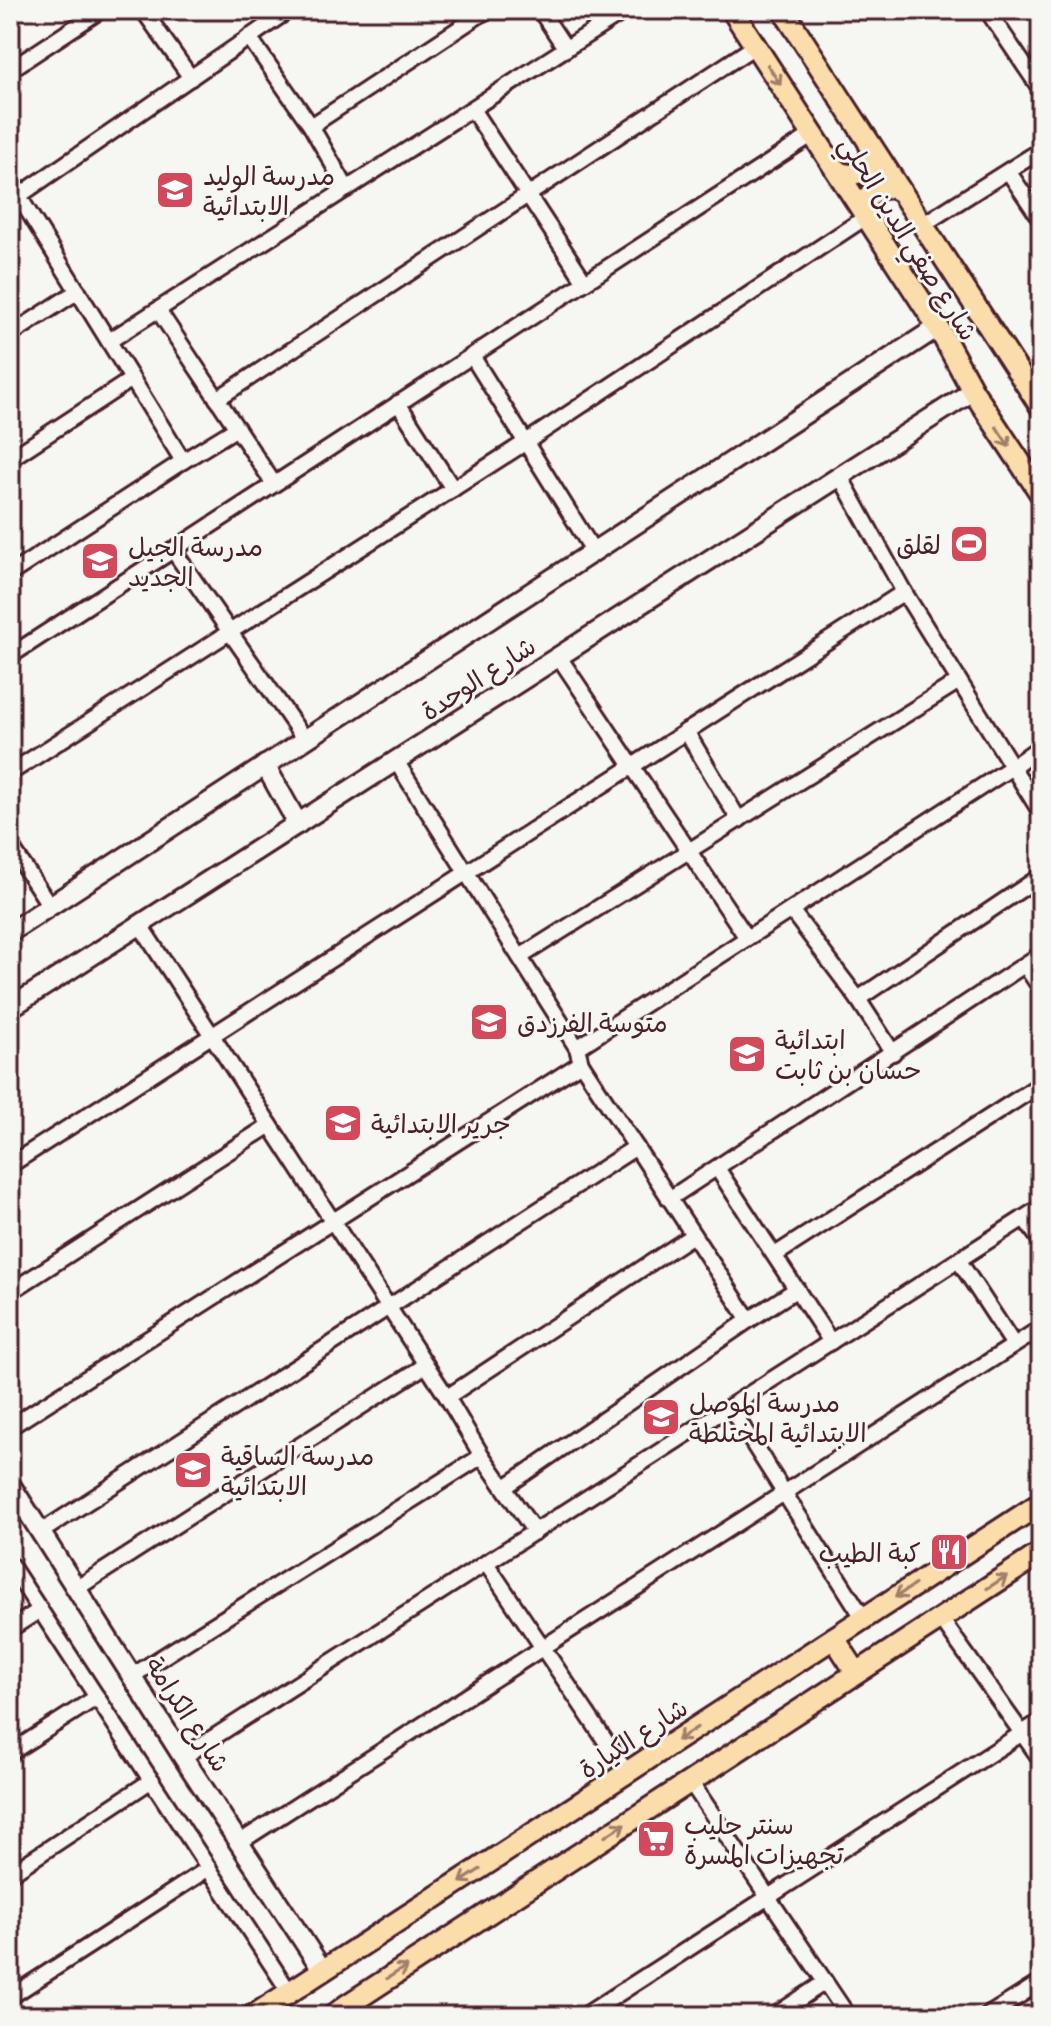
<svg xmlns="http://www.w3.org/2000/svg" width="1051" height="2026" font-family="'Patrick Hand','Playpen Sans Arabic',sans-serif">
<rect width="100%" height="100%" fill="#f6f6f2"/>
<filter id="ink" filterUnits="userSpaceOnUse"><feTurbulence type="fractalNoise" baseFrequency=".0125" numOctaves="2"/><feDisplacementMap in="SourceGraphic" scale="16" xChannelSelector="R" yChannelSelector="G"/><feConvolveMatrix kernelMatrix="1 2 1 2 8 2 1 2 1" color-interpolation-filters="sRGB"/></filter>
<g filter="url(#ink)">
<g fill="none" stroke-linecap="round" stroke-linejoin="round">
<defs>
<g id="street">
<path d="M 143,10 L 191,78"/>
<path d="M 540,10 L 566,49"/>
<path d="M 987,10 L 1041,90"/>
<path d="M 249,37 L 311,126 L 347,189"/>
<path d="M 10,70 L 101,10"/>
<path d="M 472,109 L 585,282"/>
<path d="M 311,126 L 487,10"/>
<path d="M 1008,171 L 1041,220"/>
<path d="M 10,182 L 183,461"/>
<path d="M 10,202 L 289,10"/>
<path d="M 922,225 L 1041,150"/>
<path d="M 158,310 L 274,484"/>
<path d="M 10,335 L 78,291"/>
<path d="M 109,341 L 626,10"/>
<path d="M 472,356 L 594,552"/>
<path d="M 217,399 L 755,46"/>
<path d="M 398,403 L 453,489"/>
<path d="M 10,459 L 132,379"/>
<path d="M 840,476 L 904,592 L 1041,813"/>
<path d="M 173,550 L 305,740"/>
<path d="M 10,574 L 183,461 L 237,428"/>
<path d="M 10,656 L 813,134"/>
<path d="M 559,657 L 747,938"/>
<path d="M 686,731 L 739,820"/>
<path d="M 396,761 L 577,1048 L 581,1063 L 749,1320"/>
<path d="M 10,773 L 526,442 L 866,217"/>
<path d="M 10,845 L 50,906"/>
<path d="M 791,910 L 858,999 L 893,1053"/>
<path d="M 140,925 L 447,1397 L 482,1456 L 535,1532"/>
<path d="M 520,957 L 959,681"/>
<path d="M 1025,965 L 1041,989"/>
<path d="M 858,999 L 1041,876"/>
<path d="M 577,1048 L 1012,767 L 1041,746"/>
<path d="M 10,1165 L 904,592"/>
<path d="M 717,1168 L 831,1342"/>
<path d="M 669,1199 L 1041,954"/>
<path d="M 1024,1218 L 1041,1242"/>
<path d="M 775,1255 L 1041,1084"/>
<path d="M 959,1261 L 1014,1345"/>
<path d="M 10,1292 L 270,1125"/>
<path d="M 447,1397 L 693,1235"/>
<path d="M 730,1407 L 864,1619"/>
<path d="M 10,1427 L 581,1063"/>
<path d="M 505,1487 L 749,1320 L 797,1289"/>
<path d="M 41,1532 L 636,1147"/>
<path d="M 486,1563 L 627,1773"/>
<path d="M 10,1564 L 290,1993"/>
<path d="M 77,1588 L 426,1365"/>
<path d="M 941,1619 L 1041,1760"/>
<path d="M 10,1629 L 40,1610"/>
<path d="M 132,1676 L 482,1456"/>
<path d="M 10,1753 L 97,1697"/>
<path d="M 183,1757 L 1041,1207"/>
<path d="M 690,1781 L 848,2016"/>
<path d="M 240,1842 L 1041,1328"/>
<path d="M 10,1874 L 152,1780"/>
<path d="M 10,1997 L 209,1868"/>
<path d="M 584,2016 L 1041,1721"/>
<path d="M 774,2016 L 825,1982"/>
<path d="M 987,2016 L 1041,1982"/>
</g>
<g id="secondary">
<path d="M 265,765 L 298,824"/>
<path d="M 10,932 L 938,327"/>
<path d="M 10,1008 L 973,391"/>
<path d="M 10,1484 L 183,1757 L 323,1971"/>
</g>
<g id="primary">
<path d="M 732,10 L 938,327 L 973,391 L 1041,494"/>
<path d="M 783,10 L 1041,407"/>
<path d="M 838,172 C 850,177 858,175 867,166 L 872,151 L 869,143"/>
<path d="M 866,217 L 865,201 L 875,189 L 891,187 L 898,190"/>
<path d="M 834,1638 L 856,1672"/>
<path d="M 253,2016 L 1041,1503"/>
<path d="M 333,2016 L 346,2006 L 1041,1553"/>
</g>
</defs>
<use href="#street" stroke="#4a1f2b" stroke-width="20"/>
<use href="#secondary" stroke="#4a1f2b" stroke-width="24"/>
<use href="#primary" stroke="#4a1f2b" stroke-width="26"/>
<use href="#street" stroke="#f6f6f2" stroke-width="14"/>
<use href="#secondary" stroke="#f6f6f2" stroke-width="18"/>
<use href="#primary" stroke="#faddab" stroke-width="20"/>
</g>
<defs><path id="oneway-shaft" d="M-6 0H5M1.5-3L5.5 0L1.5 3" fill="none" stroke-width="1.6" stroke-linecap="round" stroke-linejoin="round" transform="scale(2)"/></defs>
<g stroke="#a27e6b">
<use href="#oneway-shaft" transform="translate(774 75) rotate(57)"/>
<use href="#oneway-shaft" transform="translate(1003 437) rotate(57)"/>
<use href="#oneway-shaft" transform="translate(997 1582) rotate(-33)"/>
<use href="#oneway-shaft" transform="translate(905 1591) rotate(147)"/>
<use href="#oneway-shaft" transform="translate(687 1734) rotate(147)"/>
<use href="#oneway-shaft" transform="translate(615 1830) rotate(-33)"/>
<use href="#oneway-shaft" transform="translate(470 1876) rotate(147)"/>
<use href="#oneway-shaft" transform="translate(397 1972) rotate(-33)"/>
</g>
</g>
<defs>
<symbol id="school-square" viewBox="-11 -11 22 22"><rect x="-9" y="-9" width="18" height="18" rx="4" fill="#d1495b" stroke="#f6f6f2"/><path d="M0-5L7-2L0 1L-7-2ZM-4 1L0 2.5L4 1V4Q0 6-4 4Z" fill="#fff"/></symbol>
<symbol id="stadium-square" viewBox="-11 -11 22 22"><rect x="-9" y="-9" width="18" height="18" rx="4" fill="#d1495b" stroke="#f6f6f2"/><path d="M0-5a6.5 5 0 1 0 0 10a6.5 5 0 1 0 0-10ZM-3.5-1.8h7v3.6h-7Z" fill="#fff"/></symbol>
<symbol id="restaurant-square" viewBox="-11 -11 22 22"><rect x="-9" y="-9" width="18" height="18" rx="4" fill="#d1495b" stroke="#f6f6f2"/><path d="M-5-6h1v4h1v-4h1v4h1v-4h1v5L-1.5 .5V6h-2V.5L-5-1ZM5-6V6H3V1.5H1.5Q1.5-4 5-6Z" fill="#fff"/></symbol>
<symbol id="supermarket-square" viewBox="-11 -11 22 22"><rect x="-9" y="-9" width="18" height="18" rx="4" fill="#d1495b" stroke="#f6f6f2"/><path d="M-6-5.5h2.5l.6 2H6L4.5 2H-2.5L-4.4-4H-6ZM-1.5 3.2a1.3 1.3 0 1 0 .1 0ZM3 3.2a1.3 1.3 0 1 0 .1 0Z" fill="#fff"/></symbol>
</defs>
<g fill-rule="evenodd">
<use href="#school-square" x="153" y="168" width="44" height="44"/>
<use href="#stadium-square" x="947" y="522" width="44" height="44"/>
<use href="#school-square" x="78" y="539" width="44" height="44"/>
<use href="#school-square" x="467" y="1000" width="44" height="44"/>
<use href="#school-square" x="725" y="1032" width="44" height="44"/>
<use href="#school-square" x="321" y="1101" width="44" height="44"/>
<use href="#school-square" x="639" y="1395" width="44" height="44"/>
<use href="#school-square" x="171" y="1448" width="44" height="44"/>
<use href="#restaurant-square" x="927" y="1530" width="44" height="44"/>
<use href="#supermarket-square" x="634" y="1817" width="44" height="44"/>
</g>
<g text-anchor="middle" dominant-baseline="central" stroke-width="6" stroke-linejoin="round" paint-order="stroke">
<g font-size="26" fill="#4a1f2b" stroke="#f6f6f2" text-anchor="start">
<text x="203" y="175">مدرسة الوليد<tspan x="203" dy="30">الابتدائية</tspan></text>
<text x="941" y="544" text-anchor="end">لقلق</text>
<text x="128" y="546">مدرسة الجيل<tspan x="128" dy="30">الجديد</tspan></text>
<text x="517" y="1022">متوسة الفرزدق</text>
<text x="775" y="1039">ابتدائية<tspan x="775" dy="30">حسان بن ثابت</tspan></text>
<text x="371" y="1123">جرير الابتدائية</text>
<text x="689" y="1402">مدرسة الموصل<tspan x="689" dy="30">الابتدائية المختلطة</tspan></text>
<text x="221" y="1455">مدرسة الساقية<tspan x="221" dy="30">الابتدائية</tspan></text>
<text x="921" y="1552" text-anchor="end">كبة الطيب</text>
<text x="684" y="1824">سنتر حليب<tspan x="684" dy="30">تجهيزات المسرة</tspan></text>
</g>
<g font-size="26" fill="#4a1f2b" stroke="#f6f6f2">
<text transform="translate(909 238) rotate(58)">شارع صفي الدين الحلي</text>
<text transform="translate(478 678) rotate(-33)">شارع الوحدة</text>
<text transform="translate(188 1714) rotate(57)">شارع الكرامة</text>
<text transform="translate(633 1738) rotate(-33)">شارع الكيارة</text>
</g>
</g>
<rect width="1051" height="2026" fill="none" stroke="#f6f6f2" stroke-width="40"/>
<rect x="20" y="20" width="1011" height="1986" fill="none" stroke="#4a1f2b" stroke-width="3" filter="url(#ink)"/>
</svg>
